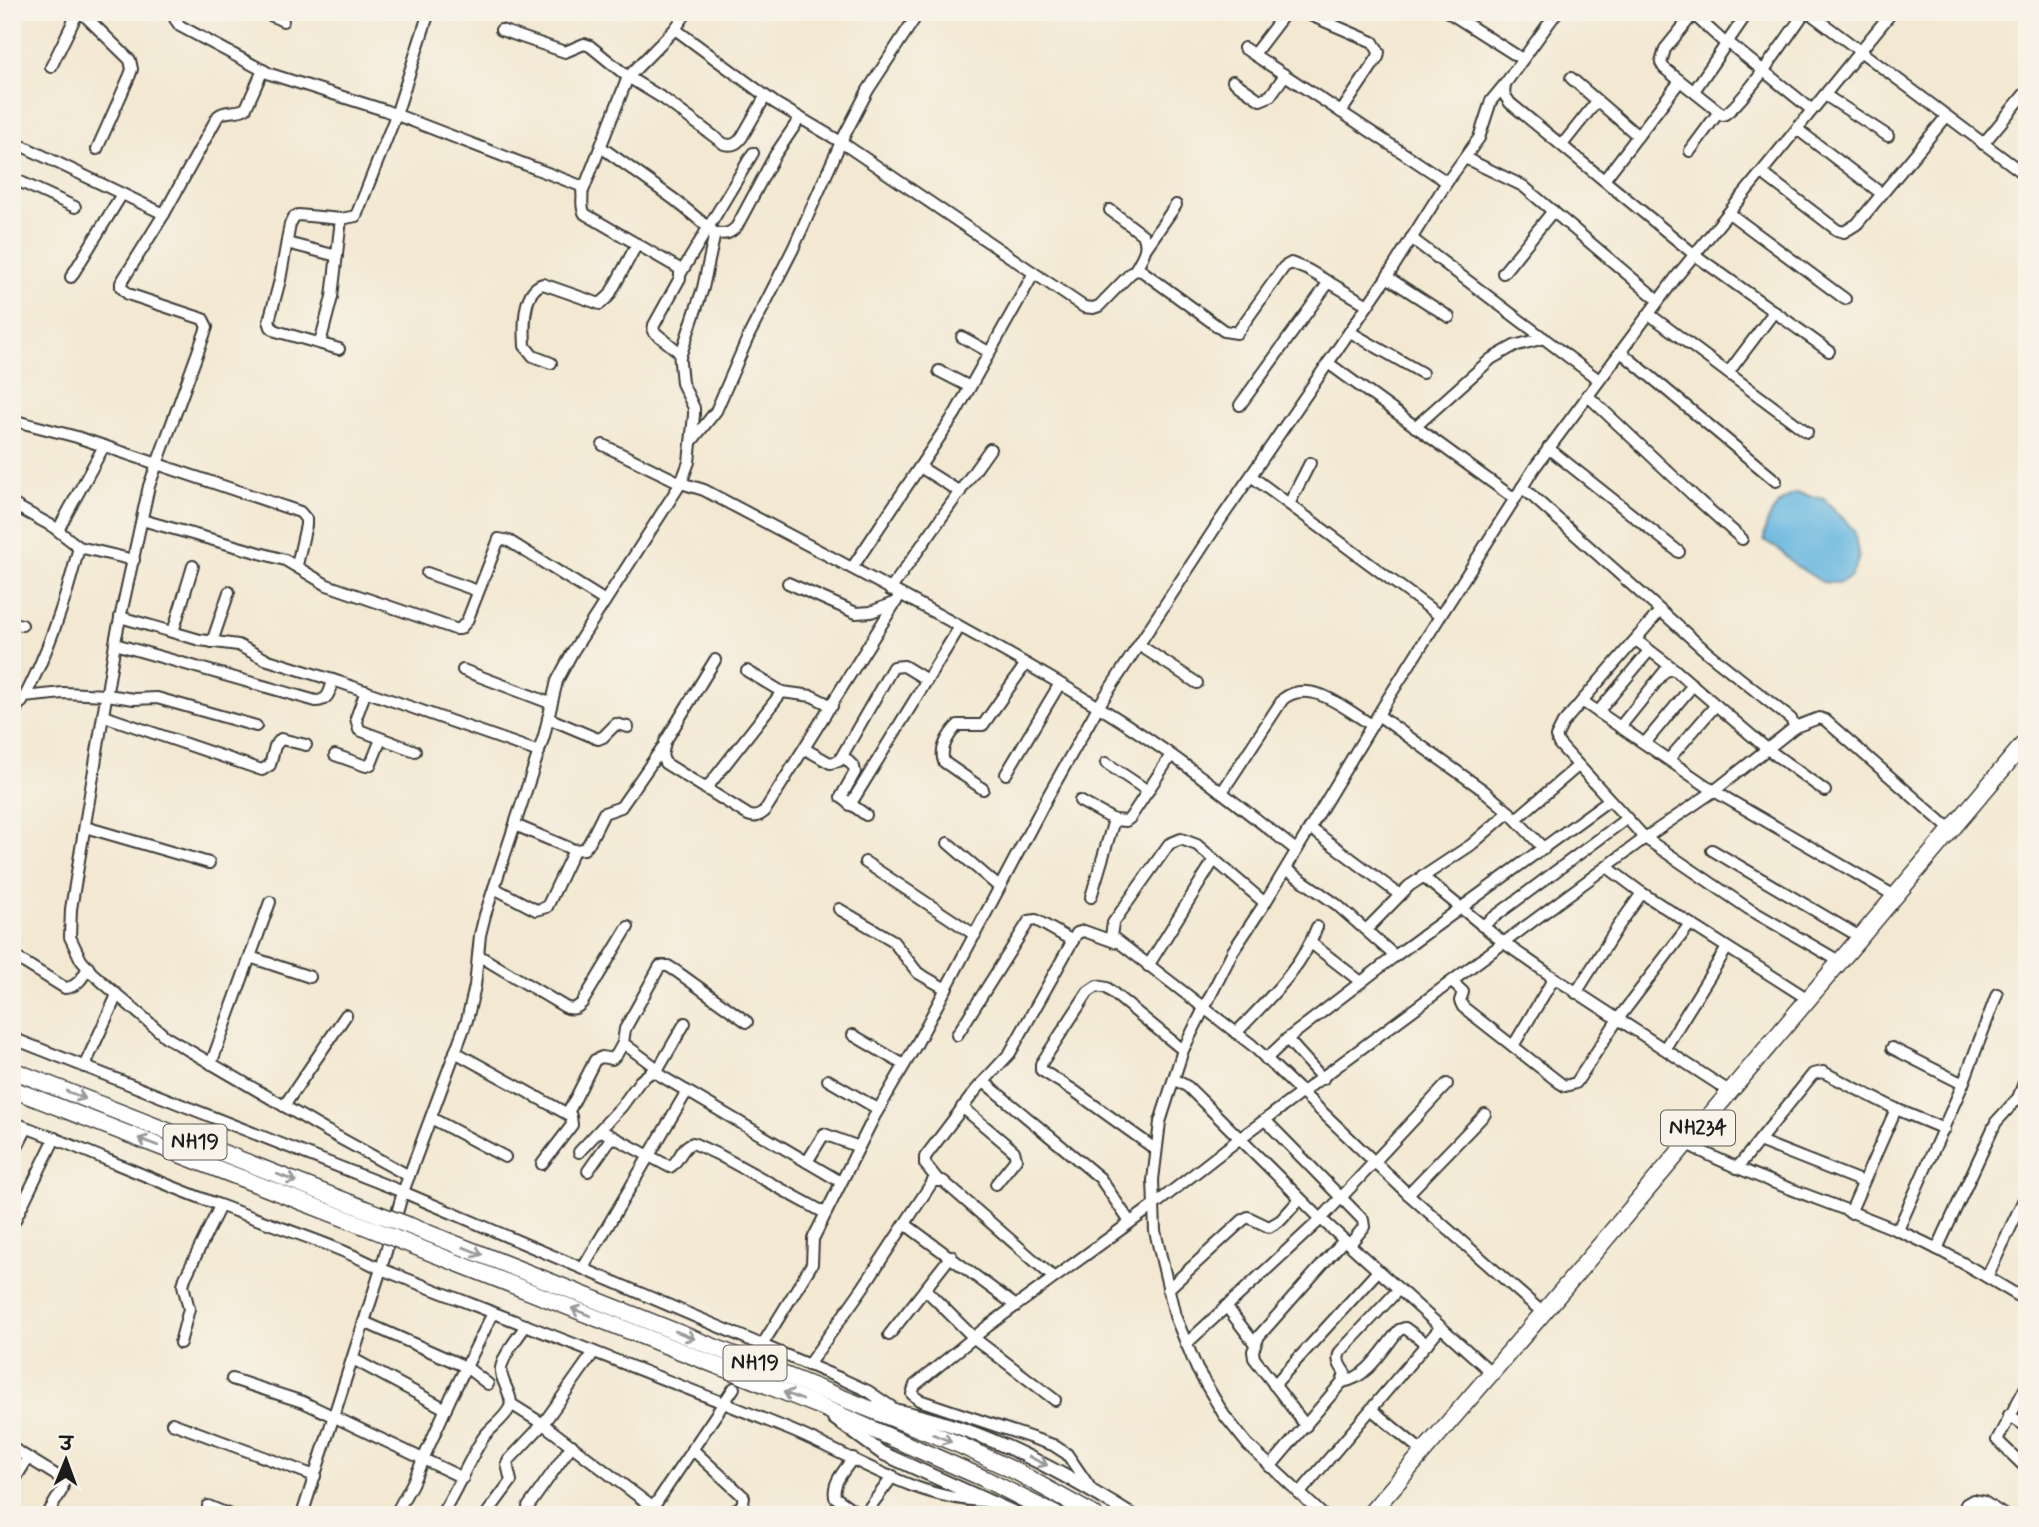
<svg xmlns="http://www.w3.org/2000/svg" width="2039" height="1527" font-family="Mynerve,'Playpen Sans Deva',sans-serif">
<rect width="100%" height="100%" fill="#f7f3e8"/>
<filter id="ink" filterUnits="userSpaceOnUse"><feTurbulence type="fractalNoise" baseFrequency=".0143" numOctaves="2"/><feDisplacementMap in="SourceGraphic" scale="14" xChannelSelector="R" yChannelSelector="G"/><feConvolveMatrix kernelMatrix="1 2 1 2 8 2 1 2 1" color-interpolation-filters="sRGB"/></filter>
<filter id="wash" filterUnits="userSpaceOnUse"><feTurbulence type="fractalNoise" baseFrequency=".00686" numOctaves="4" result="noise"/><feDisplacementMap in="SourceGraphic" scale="28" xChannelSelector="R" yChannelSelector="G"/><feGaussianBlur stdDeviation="1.57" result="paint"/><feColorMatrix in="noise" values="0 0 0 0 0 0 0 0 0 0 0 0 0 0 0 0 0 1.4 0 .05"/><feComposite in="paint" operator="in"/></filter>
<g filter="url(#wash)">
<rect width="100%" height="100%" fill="#f3e8d2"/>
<path fill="#64b5df" stroke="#40687e" stroke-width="2" d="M 1796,493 L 1824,499 L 1854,530 L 1859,558 L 1851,577 L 1839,583 L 1822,582 L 1795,565 L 1781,551 L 1764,540 C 1765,518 1776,502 1796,493 Z"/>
</g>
<g filter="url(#ink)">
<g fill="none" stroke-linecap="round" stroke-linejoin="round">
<defs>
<g id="minor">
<path d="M 81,12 L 130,60 L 132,69 L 130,75 L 97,149"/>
<path d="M 176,12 L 175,19 L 180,26 L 270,74 L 384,110 L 581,186 C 585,196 579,205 585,214 L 680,269 L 680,278 L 654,325 L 653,331 L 679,352 L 682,383 L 694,408 L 694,415 L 689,462 L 681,483 L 573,651 L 557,681 L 544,736 L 485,915 L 480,935 L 475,986 L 467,1020 L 403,1192 L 381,1269 L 302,1515"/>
<path d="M 264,12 L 283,21"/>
<path d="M 1303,12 L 1373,42 L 1379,52 L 1378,57 L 1341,112"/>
<path d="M 1448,12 L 1522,59"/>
<path d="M 1557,12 L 1505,84 L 1504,94 L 1510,103 L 1695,255 L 1829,351"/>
<path d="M 1695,12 L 1665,49 L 1661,63 L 1664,68 L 1723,115 C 1740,108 1791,32 1805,12"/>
<path d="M 1808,12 L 2027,176"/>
<path d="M 1693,14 L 1726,44 L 1730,44 L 1812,110"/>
<path d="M 675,29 L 775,103 L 841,142 L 1084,307 L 1093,308 L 1099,306 L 1130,274 L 1135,270 L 1142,271 L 1224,331 L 1237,333 L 1284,267 L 1291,263 L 1308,270 L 1368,305"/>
<path d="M 501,30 L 565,52 L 584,44 L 590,46 L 628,77 L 664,99 L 724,144 C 733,146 737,144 742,137 L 765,97"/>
<path d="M 1244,48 L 1447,182"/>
<path d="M 1254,54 L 1286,12"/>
<path d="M 51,67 L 78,12"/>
<path d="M 263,70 L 246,108 C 237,114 226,109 218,116 L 164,214 L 121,283 L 121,287 L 128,294 L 203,319 L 207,327 L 149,486 L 116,637 L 71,909 L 70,937 L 81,960 L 92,973 L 166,1037 L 325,1130 L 409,1176"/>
<path d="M 1571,78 L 1638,136"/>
<path d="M 1233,81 L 1260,100 L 1270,96 L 1285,75"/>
<path d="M 1694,91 L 1748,12"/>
<path d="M 1825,95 L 1888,136"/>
<path d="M 1797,129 L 1882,194"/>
<path d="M 12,141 L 164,214"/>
<path d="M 1983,144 L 2027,91"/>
<path d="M 1562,145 L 1597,101"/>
<path d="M 601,147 L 675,200 L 715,233 C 725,235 730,234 737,226 L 775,155 L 800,118"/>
<path d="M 1690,151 L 1718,113"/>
<path d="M 1465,158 L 1523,186 L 1658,300"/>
<path d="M 1762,173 L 1837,230 L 1844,232 L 1857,224 L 1946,117"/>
<path d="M 12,178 L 75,207"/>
<path d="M 1604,180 L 1680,81"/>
<path d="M 583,191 L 628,77 L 675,29 L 687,12"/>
<path d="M 1110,210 L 1143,235 C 1150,248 1141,259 1135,270"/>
<path d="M 1729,213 L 1845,299"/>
<path d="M 1411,238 L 1599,380"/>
<path d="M 287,243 L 337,256"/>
<path d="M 1146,248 L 1176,205"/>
<path d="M 681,273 L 753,153"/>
<path d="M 1503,273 L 1553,211"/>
<path d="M 71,277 L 122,194"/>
<path d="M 1387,277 L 1449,317"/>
<path d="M 1649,314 L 1807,432"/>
<path d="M 1350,332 L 1422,373"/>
<path d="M 962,337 L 989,352"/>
<path d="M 320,343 L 332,297 L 341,219"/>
<path d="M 339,349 L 276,331 L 271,327 L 269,321 L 280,280 L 290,224 L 294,217 L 298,215 L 341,219 L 356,216 L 396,115 L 429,12"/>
<path d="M 1621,352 L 1776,481"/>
<path d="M 680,357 L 703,288 L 715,233"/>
<path d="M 551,363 L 533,356 L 525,346 C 524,328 522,290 543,284 L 600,304 L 609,296 L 637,244"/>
<path d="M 1328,363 L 1515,499"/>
<path d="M 939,371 L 970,387"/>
<path d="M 1728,373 L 1774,312"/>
<path d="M 1587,395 L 1696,498 L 1742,539"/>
<path d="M 1240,405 L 1329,282"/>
<path d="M 12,420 L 77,437 L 300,512 L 306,519 L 306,525 L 297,565"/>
<path d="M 1415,427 L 1491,359 L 1514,346 L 1544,338"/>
<path d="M 692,441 L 716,411 L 749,335 L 793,249 L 841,142 L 868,90 L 919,12"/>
<path d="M 603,445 L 681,483 L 704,490 C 836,560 971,629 1099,707 C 1168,749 1232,800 1296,850"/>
<path d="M 1548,448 L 1679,552"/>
<path d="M 920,467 L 960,492"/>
<path d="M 1251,476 L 1440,616"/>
<path d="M 12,504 L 52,526 L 79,547 L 134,560"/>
<path d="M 1289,504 L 1310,463"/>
<path d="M 142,520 L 285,560 L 327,585 L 455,629 L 460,629 L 467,621 L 499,539 L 509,541 L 605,601"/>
<path d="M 58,530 L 104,446"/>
<path d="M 852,568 L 955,414 L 1034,273"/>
<path d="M 427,573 L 478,591"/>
<path d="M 788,583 L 856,613 L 871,612 L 896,602"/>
<path d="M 890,590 L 990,449"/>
<path d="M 1660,611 L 1563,723 L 1556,737 L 1559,744 L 1645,838 L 1749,909 L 1839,961"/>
<path d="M 120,617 L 200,640 L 238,645 L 265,659 L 339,682 L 539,752"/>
<path d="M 12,623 L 22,625"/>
<path d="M 173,632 L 193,566"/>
<path d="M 1636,640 L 1674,669"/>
<path d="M 212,642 L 229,592"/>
<path d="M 115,644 L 316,701 C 329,701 330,690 333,680"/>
<path d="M 1139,645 L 1197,683"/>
<path d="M 715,660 L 665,742 L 662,756 L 665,763 L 748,815 C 755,818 759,816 764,812 L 900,595"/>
<path d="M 463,670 L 550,703"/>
<path d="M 747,671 L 782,692 L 812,696 L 832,706"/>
<path d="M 366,691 L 356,718 L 359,730 L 415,751"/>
<path d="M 24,697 L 63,693 L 107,695 L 134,699 L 157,698 L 256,726"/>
<path d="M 1582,701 L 1714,791 L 1895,896"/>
<path d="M 12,706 L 18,705 L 22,702 C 48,653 66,600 79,547"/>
<path d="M 1598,712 L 1649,651"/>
<path d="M 1378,715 L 1483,790 L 1509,812 L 1544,849"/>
<path d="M 104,716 L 262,770 L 270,765 L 275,746 L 281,739 L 306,745"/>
<path d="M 548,718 L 598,739 L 603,737 L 616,724 L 628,727"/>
<path d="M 12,720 L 18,705"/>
<path d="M 1620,727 L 1665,671 L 1674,669 L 1766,748 L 1825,791"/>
<path d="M 1795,727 L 1819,718 L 1825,720 L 1951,830"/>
<path d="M 1645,743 L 1693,685"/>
<path d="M 805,749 L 830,763 L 839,761 L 893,667 L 904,666 L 927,680"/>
<path d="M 335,755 L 366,766 L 371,764 L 381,739"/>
<path d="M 843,756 L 854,767 L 855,772 L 841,797 L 866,815"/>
<path d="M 1669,759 L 1716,705"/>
<path d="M 1106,763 L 1148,791"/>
<path d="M 1006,774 L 1059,685"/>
<path d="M 706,789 L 782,692"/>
<path d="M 983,789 L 944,762 C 939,749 949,734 958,725 L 983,725 L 1025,665"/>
<path d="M 1222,792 L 1283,699 C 1311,677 1346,710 1372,725"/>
<path d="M 1080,801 L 1114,820 L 1126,821 L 1130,818 L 1170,757"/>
<path d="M 850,805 L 959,628"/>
<path d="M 1516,819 L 1578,766"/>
<path d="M 515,825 L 574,850 L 584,849 L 589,843 L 604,813 L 621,807 L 662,748"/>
<path d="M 85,827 L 209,863"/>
<path d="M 1310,828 L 1400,895"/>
<path d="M 948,843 L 999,887"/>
<path d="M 1712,850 L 1860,937"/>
<path d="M 865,862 L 975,935"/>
<path d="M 1607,867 L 1642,893 L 1808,999"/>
<path d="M 1286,869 L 1336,904 L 1395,956"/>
<path d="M 1422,876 L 1504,943 L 1547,973 L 1729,1091"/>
<path d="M 494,888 L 536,910 L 547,907 L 574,850"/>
<path d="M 1091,897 L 1114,820"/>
<path d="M 1265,903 L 1197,845 L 1181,839 L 1169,844 L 1113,923 L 1111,936 L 1252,1045 L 1408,1194 L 1543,1313"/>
<path d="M 839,909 L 892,940 L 918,973 L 946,989"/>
<path d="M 1482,926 L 1626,819"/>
<path d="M 1367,929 L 1409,886 L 1471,845 L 1509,812"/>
<path d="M 1311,943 L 1361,982"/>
<path d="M 12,955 L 65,988 C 77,987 83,978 88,967"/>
<path d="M 478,955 L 565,1007 C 572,1010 576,1009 582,1003 L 628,927"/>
<path d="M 250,957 L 310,977"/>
<path d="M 1148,966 L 1214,860"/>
<path d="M 1452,982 L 1463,992 L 1460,1001 L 1463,1007 L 1560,1083 L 1565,1086 L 1576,1083 L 1618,1019 L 1690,924"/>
<path d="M 1576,993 L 1617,928 L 1642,893"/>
<path d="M 1236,1033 C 1267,1000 1301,970 1317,927"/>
<path d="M 853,1035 L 904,1065"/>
<path d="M 957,1035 L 1029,921 L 1036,920 L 1073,941"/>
<path d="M 12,1038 L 403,1192 L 844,1380 L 868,1391 L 896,1410"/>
<path d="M 1287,1039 L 1323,1079"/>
<path d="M 1513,1046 L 1554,978"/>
<path d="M 1665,1048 L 1727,948"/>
<path d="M 1892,1048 L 1963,1084"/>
<path d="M 455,1052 L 571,1116 L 572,1125 L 542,1164"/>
<path d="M 1266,1059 L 1287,1039 L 1395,956 L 1609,800"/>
<path d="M 211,1064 L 270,902"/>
<path d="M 84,1067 L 117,995"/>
<path d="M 658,1069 L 623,1043 L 625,1029 L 660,966 L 668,966 L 676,971 L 747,1022"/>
<path d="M 656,1073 L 685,1023"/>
<path d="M 1174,1079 L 1188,1087 L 1321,1219 L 1492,1373"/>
<path d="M 828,1080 L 878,1109"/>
<path d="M 984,1082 L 1100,1178 L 1130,1222"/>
<path d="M 284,1106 L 346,1015"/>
<path d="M 962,1107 L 1014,1151 L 1016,1159 L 996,1184"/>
<path d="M 568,1113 L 595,1060 L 602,1057 L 612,1059 L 617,1054 L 623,1043"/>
<path d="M 431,1118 L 505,1157"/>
<path d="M 1266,1121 L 1363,1220 L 1364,1227 L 1350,1244"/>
<path d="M 12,1122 C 83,1148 151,1180 222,1206 C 275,1227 330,1242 381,1269 C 517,1322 653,1374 788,1429 C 852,1455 915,1500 986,1501"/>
<path d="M 600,1130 L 670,1167 C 680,1161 681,1146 693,1143 L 719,1155 L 825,1213"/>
<path d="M 1759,1141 L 1863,1182"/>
<path d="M 1685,1143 C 1754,1179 1828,1201 1899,1231 C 1944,1250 1985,1276 2027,1301"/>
<path d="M 1155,1149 L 1073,1090 L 1041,1070 L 1041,1064 L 1088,992 L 1097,986 L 1107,988 L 1183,1050"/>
<path d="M 579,1152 L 622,1106 L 640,1081 L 651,1072 L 656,1073 L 841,1182"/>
<path d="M 12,1157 L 27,1128"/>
<path d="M 807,1162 L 824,1134 L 859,1147"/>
<path d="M 1737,1168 L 1813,1074 L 1823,1072 L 1829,1075 L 1896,1109 L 1944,1129"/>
<path d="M 588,1171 L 612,1137"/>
<path d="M 938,1180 L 925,1164 L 925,1157 L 976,1090 L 1010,1053 L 1077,933 L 1084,931 L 1115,942"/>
<path d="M 1408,1194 L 1485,1114"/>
<path d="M 1850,1213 L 1896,1109"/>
<path d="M 905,1224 L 1016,1306"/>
<path d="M 12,1226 L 55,1138"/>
<path d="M 1898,1230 L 1963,1084 L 1997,994"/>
<path d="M 1937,1249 L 1996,1122 L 2018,1098 L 2027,1075"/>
<path d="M 583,1268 L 687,1091"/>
<path d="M 1987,1277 L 2027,1193"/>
<path d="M 925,1289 L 974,1338 L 1055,1400"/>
<path d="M 1168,1289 L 1243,1220 L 1248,1217 L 1269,1227 L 1281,1220 L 1300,1199"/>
<path d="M 1226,1306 L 1255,1344"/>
<path d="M 364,1322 L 466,1367 L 488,1384"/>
<path d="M 889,1335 L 951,1256"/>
<path d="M 180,1343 L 189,1309 L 183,1285 L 185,1278 L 220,1206"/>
<path d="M 1186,1344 L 1321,1219 L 1447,1084"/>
<path d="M 756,1355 L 812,1264 L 813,1239 L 874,1117 L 915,1047 L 1048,796 L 1098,707 L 1219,522 L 1387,277 L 1447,182 L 1479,138 L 1491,101 L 1505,84"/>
<path d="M 353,1359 L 446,1409"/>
<path d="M 808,1365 L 862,1289 L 933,1181 L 943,1181 L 1053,1277"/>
<path d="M 232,1379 L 303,1402 L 463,1478"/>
<path d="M 1342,1382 C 1368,1378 1383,1349 1399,1330 L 1405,1328 L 1427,1344"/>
<path d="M 1274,1385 L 1378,1271"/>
<path d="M 2027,1385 L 1997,1440 L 2027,1469"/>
<path d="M 511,1404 L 543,1424 L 663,1515"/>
<path d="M 1372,1410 L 1423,1452"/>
<path d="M 2009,1415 L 2027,1427"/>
<path d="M 172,1423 L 315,1476"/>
<path d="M 1306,1426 L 1254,1358 L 1253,1351 L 1259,1336 L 1344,1240"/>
<path d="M 12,1448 L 64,1480 L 62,1490 L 47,1515"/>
<path d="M 692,1449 L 744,1497 L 742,1505 L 730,1515"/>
<path d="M 853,1458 C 845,1470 832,1482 835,1497 L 860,1515"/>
<path d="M 1270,1467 L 1342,1382 L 1345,1373 C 1340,1366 1336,1360 1340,1352 L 1399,1289"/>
<path d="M 12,1484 L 28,1458"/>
<path d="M 1091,1489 L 1067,1454 L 1053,1445 L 919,1400 L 912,1394 L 915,1385 L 988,1326 L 1153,1206 L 1239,1139 L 1645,838 L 1714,791 L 1795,727 L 1791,719 L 1708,653 L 1522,487"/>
<path d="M 1299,1494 L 1440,1328"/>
<path d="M 208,1506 L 230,1515"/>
<path d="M 395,1515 L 412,1484 L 451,1397 L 493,1313"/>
<path d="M 441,1515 C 457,1490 467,1463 483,1438 C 490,1428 503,1420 509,1409 C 516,1397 499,1381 501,1368 C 504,1353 518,1338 526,1325"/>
<path d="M 486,1515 L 511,1481 L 507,1464 L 509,1460 L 543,1424 L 594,1352"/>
<path d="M 530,1515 L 528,1507 L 572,1445"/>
<path d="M 648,1515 L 734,1388"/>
<path d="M 864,1515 L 893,1476"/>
<path d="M 1323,1515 L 1248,1445 L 1224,1415 L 1197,1369 L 1175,1316 L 1155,1231 L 1153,1180 L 1160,1122 L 1183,1050 L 1233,951 L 1265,903 L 1387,700 L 1535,467 L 1677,276 L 1892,12"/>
<path d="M 1963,1515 L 1966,1504 L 1973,1500 L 1984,1502 L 2004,1515"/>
</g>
<g id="major">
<path d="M 875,1407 C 969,1421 1051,1465 1131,1515"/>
<path d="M 834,1418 L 882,1453 L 1019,1515"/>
</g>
<g id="highway">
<path d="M 12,1070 L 378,1214"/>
<path d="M 12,1089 L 372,1229"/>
<path d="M 410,1226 L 960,1445 L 1017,1472 L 1094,1515"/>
<path d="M 404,1242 L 817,1405 L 983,1478 L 1056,1515"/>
<path d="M 1369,1515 L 1543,1313 L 2027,740"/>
</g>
</defs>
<use href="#minor" stroke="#3c3b37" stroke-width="14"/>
<use href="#major" stroke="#3c3b37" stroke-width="16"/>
<use href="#highway" stroke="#3c3b37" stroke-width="19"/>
<use href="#minor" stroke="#fff" stroke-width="10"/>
<use href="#major" stroke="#fff" stroke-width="12"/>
<use href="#highway" stroke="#fff" stroke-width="16"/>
<defs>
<g id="highway-bridge">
<path d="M 378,1214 L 410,1226"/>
<path d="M 372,1229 L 404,1242"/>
</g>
</defs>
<use href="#highway-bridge" stroke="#3c3b37" stroke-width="19" stroke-linecap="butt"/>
<use href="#highway-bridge" stroke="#fff" stroke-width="16"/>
</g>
<defs><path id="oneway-shaft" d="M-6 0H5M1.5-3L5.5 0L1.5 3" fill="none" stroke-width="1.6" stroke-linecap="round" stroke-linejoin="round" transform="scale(1.75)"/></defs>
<g stroke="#999">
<use href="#oneway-shaft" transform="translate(76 1095) rotate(22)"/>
<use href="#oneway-shaft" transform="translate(148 1142) rotate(-159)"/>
<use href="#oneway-shaft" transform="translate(287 1178) rotate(21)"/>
<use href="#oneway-shaft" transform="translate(473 1251) rotate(22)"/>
<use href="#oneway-shaft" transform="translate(581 1312) rotate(-158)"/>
<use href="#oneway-shaft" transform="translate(685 1335) rotate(22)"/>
<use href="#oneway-shaft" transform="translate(793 1396) rotate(-158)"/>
<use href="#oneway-shaft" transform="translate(942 1438) rotate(22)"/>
<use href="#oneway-shaft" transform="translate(1038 1461) rotate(26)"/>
</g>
</g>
<g text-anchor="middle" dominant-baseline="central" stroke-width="5" stroke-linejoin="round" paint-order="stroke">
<g fill="#f7f3e8" stroke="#5e5c59" stroke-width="2">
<rect x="1661" y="1110.5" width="74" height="35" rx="5"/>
<rect x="163.5" y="1124.5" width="63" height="35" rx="5"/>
<rect x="723.5" y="1345.5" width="63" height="35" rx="5"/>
</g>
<g font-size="21" font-weight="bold" fill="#1c1c1c">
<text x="1698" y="1128">NH234</text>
<text x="195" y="1142">NH19</text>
<text x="755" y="1363">NH19</text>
</g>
</g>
<rect width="2039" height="1527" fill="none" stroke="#f7f3e8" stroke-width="42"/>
<g transform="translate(66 1460) rotate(1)" stroke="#f7f3e8" stroke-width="5" paint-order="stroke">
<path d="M0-5L12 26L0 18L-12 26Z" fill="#1c1c1c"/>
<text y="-10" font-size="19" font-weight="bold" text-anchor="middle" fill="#1c1c1c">उ</text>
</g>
</svg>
